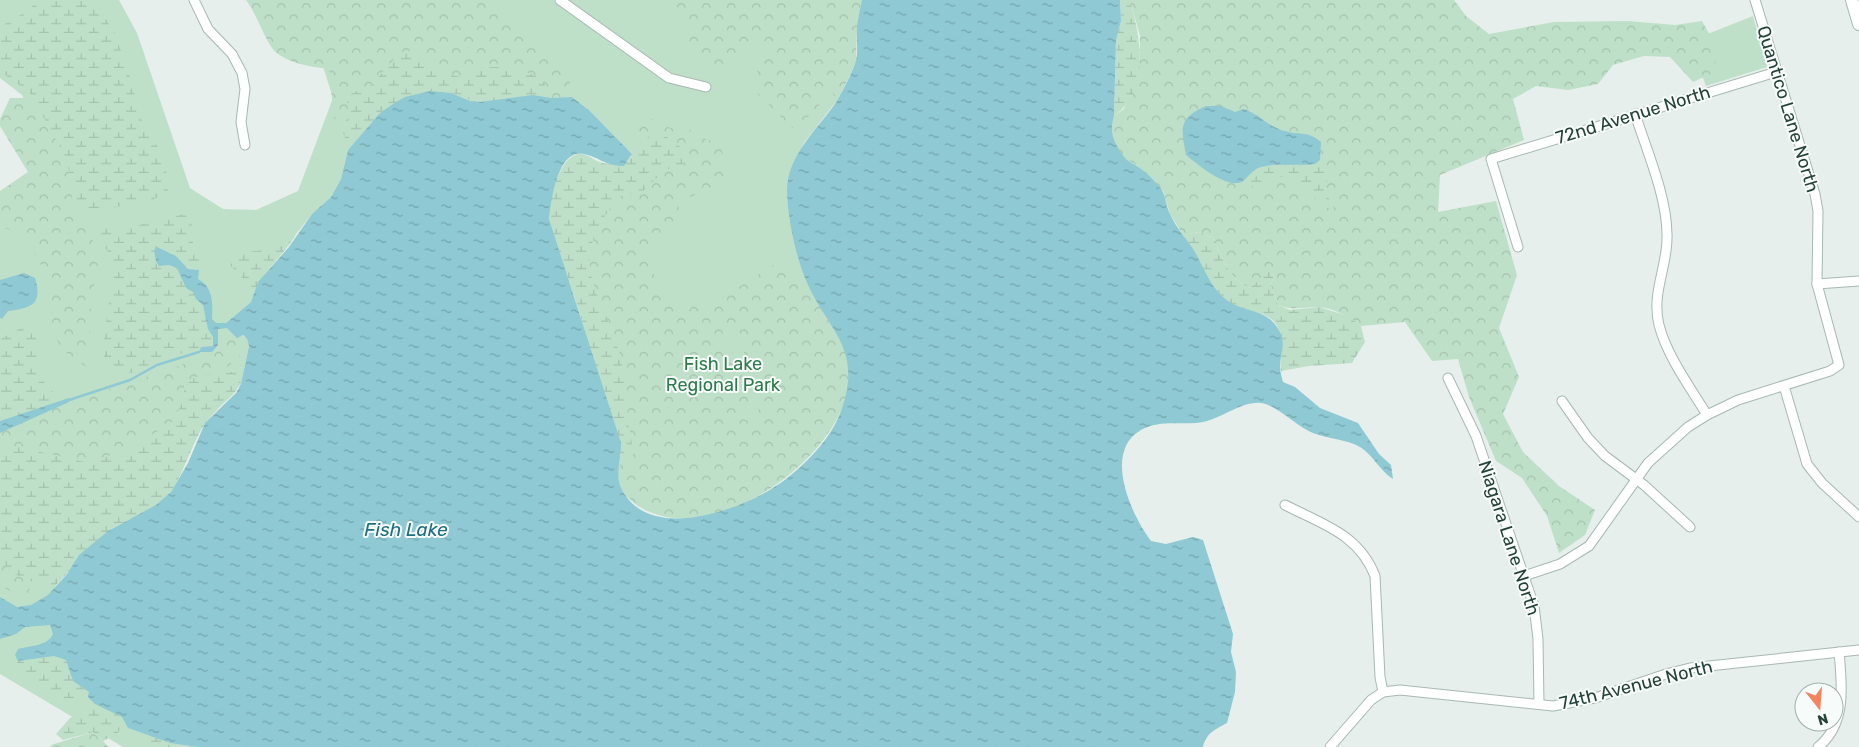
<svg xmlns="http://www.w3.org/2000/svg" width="1859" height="747" font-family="Rubik,sans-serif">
<defs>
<pattern id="forest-crowns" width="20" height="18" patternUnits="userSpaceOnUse" patternTransform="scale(1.25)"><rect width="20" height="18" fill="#bfe0c8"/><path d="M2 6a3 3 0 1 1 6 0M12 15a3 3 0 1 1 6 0" fill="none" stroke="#a4c1ad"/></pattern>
<pattern id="wetland-marsh" width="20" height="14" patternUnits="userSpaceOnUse" patternTransform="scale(1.25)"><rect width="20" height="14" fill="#bfe0c8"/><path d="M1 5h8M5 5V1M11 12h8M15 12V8" fill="none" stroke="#a4c1ad"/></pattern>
<pattern id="water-ripples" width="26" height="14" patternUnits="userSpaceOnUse" patternTransform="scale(1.25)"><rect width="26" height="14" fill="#8ec9d4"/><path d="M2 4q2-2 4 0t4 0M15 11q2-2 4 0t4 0" fill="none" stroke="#74a5ad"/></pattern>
</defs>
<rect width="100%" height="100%" fill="#e6efeb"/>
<g fill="#bfe0c8">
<path d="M 0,0 L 119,0 L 137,33 L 190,188 L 223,209 L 256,210 L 298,191 L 333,98 L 302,0 L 862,0 L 838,99 L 804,143 L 795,160 L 787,189 L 793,227 L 808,283 L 845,351 L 639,507 L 626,496 L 619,483 L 612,412 L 566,271 L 632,154 L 590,111 L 572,97 L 372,122 L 348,150 L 341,179 L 331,197 L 312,214 L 258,282 L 251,302 L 226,323 L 247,339 L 249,346 L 241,384 L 55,586 L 129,728 L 170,743 L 197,747 L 123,747 L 0,674 L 0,197 L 54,175 L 22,95 L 0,78 Z"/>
<path d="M 1753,16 L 1767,67 L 1706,86 L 1690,41 Z"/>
</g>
<g fill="url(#forest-crowns)" fill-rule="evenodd">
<path d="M 246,0 L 481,0 L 520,36 L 571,78 L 567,96 L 551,98 L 541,77 C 508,67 492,61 460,78 L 438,70 L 427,60 L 401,52 L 371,85 L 350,94 L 349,116 L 342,126 L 334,118 L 329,69 C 312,67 283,63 272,48 C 262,33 257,15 246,0 Z"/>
<path d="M 668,0 L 862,0 L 857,25 L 856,63 L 838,99 L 830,91 L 811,115 L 792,128 L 755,91 C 756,68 763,52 765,30 L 750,45 L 736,52 L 738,66 L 732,70 L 704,62 L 691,49 L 682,11 Z"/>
<path d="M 1130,0 L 1454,0 L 1466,16 L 1489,34 L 1554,22 L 1628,21 L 1675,25 L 1702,21 L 1716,46 L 1715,72 L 1693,82 L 1670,57 L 1644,56 L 1613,65 L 1598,84 L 1568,90 L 1536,86 L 1513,99 L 1524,140 L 1440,175 L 1438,212 L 1496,201 L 1517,275 L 1499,328 L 1519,377 L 1503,414 L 1523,452 L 1559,486 L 1595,510 L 1585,535 L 1559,553 L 1547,516 L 1522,478 L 1496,461 L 1469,397 L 1458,359 L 1432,361 L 1405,322 L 1361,326 C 1349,317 1333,307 1317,307 C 1302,307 1292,311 1278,305 L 1271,286 L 1274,274 L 1250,288 C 1229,280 1222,257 1213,238 L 1199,232 L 1183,235 L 1170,214 L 1163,191 L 1139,167 L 1124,158 L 1112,139 L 1110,127 L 1114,116 L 1124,109 L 1140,59 L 1140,36 Z"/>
<path d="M 10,98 L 28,98 L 47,124 L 65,156 L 70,176 L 73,208 L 100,252 L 91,303 L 89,369 L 64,351 L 50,330 L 53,284 L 37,259 L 29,238 L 0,226 L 0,191 L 28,172 L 0,126 L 0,119 Z"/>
<path d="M 648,117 L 670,128 L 680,124 L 707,140 L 719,142 L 731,178 L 678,203 L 682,225 L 654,244 L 650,264 L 657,282 L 670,298 L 690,304 L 718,301 L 779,261 C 804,277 816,300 832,325 C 839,336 847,349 849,362 C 863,451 699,564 630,499 C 619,489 617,476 621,462 L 633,455 L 620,354 L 589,272 L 589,248 L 603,216 L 619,196 L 642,192 L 665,170 L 651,135 L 639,144 L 630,135 L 637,121 ZM 734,321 L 741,335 L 743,351 L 764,384 L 761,405 L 752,421 L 743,419 L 749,400 L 744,378 L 725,351 L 722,328 Z"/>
<path d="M 219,338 L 237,338 L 240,356 L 225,369 L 201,375 L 184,398 L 173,422 L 123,452 L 85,462 L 9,445 L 0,451 L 0,433 L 8,428 L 69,402 L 174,368 L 212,352 L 218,345 Z"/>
<path d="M 0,554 L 8,570 L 31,582 L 27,599 L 0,586 Z"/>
<path d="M 93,732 L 109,747 L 50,747 L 51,745 Z"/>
</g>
<g fill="url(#wetland-marsh)">
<path d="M 37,0 L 93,0 L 114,31 L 130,77 L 141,118 L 165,160 L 168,191 L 151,201 L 94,211 L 78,203 L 65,156 L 30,93 L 0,71 L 0,27 L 30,9 Z"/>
<path d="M 1120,0 L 1130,0 C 1140,37 1152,89 1114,116 L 1116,40 L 1121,21 Z"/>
<path d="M 412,51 L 427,60 L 438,70 L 460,77 C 492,61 508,67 541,77 L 551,98 L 543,96 L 480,102 C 469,101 461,95 451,93 C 426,86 398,98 380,114 C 370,122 363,134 355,143 L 347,143 L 341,127 L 349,116 L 347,98 L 350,94 L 371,85 L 401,52 Z"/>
<path d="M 651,135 L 667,137 L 683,149 L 685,164 L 665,170 L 642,192 L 619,196 C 563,268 601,284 620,356 C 625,374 625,391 626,409 C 628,424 632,439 633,455 L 621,462 C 620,427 603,397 594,364 C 586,337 580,310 570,284 C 564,267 550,236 549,219 C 548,202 558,162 575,155 C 585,150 593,161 603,163 C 610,165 621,162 629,161 L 639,144 Z"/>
<path d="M 1320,160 L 1327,168 L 1327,196 L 1334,205 L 1333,211 L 1299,187 L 1288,175 L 1272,180 L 1262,189 L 1253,188 L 1249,173 L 1261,167 L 1315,164 Z"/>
<path d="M 187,213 L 192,223 L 193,243 L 205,262 L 199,270 L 188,269 L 176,256 L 157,247 L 159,266 L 169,265 L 177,268 L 186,288 L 193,292 L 196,299 L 203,304 L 208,329 L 213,337 L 213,346 L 198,348 L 158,361 L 131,373 L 120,373 L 108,365 L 102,352 L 114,265 L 98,232 L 106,228 L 131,227 Z"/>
<path d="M 1199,232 L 1213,238 C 1222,257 1229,280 1250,288 L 1269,271 L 1274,274 L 1271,286 L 1278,305 L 1290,310 L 1319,307 L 1348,316 L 1361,326 L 1365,342 L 1352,363 L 1309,366 L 1281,371 C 1279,359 1286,345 1279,330 C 1271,309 1247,313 1231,304 C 1209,291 1197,255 1183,235 Z"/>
<path d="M 296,234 C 284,256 262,271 253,296 L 245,289 L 244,280 L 230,265 L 230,254 L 257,251 Z"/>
<path d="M 25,326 L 37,330 L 35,346 L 39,357 L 39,374 L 49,390 L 69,398 L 4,420 L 0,418 L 0,339 Z"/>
<path d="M 244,371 C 239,393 230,397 214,412 C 196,429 186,470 171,492 C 160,510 124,519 107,532 C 86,547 73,568 55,586 C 35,583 5,578 0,553 C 0,542 3,533 0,522 L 0,451 L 9,445 L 85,462 L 123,453 L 173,422 L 184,398 L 184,383 L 201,375 Z"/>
<path d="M 54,656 L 66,660 L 73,681 L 89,692 L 88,697 L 69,703 L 13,670 L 18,661 Z"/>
<path d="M 95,704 L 122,717 L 125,722 L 117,734 L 103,741 L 93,732 L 63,740 L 56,734 L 70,718 Z"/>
<path d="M 149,735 L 170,743 L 197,747 L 145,747 Z"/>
</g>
<g fill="url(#water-ripples)">
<path d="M 862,0 L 1120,0 L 1121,21 L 1116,40 L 1114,116 C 1109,132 1113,140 1122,154 C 1126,161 1133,163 1140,168 C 1148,174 1155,181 1161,189 C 1166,196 1166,206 1170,214 C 1176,228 1187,239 1195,252 C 1204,268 1209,284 1223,297 C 1240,313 1264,307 1277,327 C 1288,343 1280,353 1280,367 C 1280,372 1282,378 1283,382 L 1295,387 L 1320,408 L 1358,423 L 1379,454 L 1391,465 L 1393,479 C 1380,471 1373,455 1360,447 C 1346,439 1328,439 1313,433 C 1298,428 1277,405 1261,403 C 1243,401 1223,417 1207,421 C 1185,427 1162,418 1141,430 C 1102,452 1132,516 1151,541 L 1166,544 L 1193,537 L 1203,540 L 1233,634 L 1231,652 L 1236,672 L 1235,692 L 1227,723 C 1216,729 1206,733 1203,747 L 197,747 L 170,743 L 128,728 L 122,717 L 95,704 L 88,697 L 89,692 L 73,681 L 66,660 L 54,656 L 18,661 L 15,655 L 18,649 C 29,646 48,646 53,634 L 50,625 L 25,627 L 16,634 L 0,639 L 0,597 L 17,607 L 31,605 L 48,595 L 67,574 L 79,555 L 108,531 L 156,505 L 171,492 L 188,463 L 205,423 L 236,393 L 241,384 L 249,346 L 247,339 L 243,335 L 237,338 L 227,328 L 218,329 L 218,345 L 212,352 L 199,352 L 201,347 L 213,346 L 213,337 L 208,329 L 203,305 L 196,299 L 193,292 L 186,288 L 177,268 L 169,265 L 159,266 L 156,261 L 154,250 L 157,247 L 176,256 L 188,269 L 199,270 L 198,279 C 213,286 213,304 212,319 L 216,323 L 226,323 L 251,302 L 258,282 L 289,247 L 312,214 L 331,197 L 341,179 L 348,150 L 380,113 L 396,102 L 405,97 L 430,91 L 451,93 L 470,101 L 480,102 L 533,95 L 551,98 L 572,97 L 590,111 L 632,154 L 624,166 C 605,166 599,157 584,154 C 557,148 551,203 549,219 L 621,443 C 621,456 616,474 620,485 C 645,548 749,508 786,479 C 809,461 833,436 842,408 C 862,349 830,332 808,285 C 796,258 788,221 787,191 C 787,153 820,128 838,99 C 844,88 851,75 855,64 C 859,54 856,38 857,26 C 858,18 860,9 862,0 Z"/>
<path d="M 1206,106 L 1221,106 L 1235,112 L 1244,109 C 1258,114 1269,127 1285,131 C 1301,136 1307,130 1321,142 L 1320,160 L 1315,164 C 1300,166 1274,163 1261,167 C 1253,169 1249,176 1243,181 C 1229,191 1197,164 1186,155 C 1181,128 1178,118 1206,106 Z"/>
<path d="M 24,273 L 35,278 C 43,304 32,308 8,311 L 2,319 L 0,318 L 0,280 Z"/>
<path d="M 69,398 L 69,402 L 0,433 L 0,421 Z"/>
</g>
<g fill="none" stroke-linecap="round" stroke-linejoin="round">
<path stroke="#8ec9d4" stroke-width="2.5" d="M 69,400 L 130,380 L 157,365 L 199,352"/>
<defs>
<g id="street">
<path d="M 194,0 L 208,29 L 232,54 L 242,73 L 245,89 L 241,122 L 245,145"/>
<path d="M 560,0 L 669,78 L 706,87"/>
<path d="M 1635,114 C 1647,151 1667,197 1667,235 C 1668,266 1651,293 1659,325 C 1667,356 1690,387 1707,415"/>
<path d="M 1518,247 L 1491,159 L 1776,72"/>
<path d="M 1817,284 L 1859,281"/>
<path d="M 1448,378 L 1476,436 L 1534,606 L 1538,639 L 1539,704"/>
<path d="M 1784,386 L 1807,464 L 1822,483 L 1859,517"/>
<path d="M 1562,401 L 1588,438 L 1605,456 L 1644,485 L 1690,527"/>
<path d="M 1285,505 C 1322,524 1359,534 1375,576 L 1380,677 L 1383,692 L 1371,700 L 1330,747"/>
<path d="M 1524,576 L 1560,564 L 1589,546 L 1648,463 L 1688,427 L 1707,415 L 1738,400 L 1830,371 L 1839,365 L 1817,284 L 1818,211 L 1815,194 L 1755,0"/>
<path d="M 1383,692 L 1400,690 L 1553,706 L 1595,698 L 1666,674 L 1690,668 L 1859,650"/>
<path d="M 1818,747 C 1847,724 1842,685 1839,652"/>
</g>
<path id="secondary" d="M 1852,0 L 1859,24"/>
</defs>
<use href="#street" stroke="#a8b8b2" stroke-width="11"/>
<use href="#secondary" stroke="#a4bbb3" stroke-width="14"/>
<use href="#street" stroke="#fff" stroke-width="9"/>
<use href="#secondary" stroke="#fff" stroke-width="12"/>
</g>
<g text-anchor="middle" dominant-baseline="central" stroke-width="4" stroke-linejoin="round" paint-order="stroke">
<g font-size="18" fill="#24423a" stroke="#f7fbf9">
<text transform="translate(1788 109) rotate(73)">Quantico Lane North</text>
<text transform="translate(1633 115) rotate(-17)">72nd Avenue North</text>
<text transform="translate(1509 538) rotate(72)">Niagara Lane North</text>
<text transform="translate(1636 685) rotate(-14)">74th Avenue North</text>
</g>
<g font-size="18" fill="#2d7a4b" stroke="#f7fbf9">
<text x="723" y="364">Fish Lake<tspan x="723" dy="21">Regional Park</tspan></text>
</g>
<g font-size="19" font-style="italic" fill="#1c6f80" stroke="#f7fbf9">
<text x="406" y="529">Fish Lake</text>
</g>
</g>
<g transform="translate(1819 707) rotate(163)"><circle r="24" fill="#f7fbf9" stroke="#a3b1ad"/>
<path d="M0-4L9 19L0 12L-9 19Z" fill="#f4845f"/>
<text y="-8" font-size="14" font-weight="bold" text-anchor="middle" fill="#24423a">N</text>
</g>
</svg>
